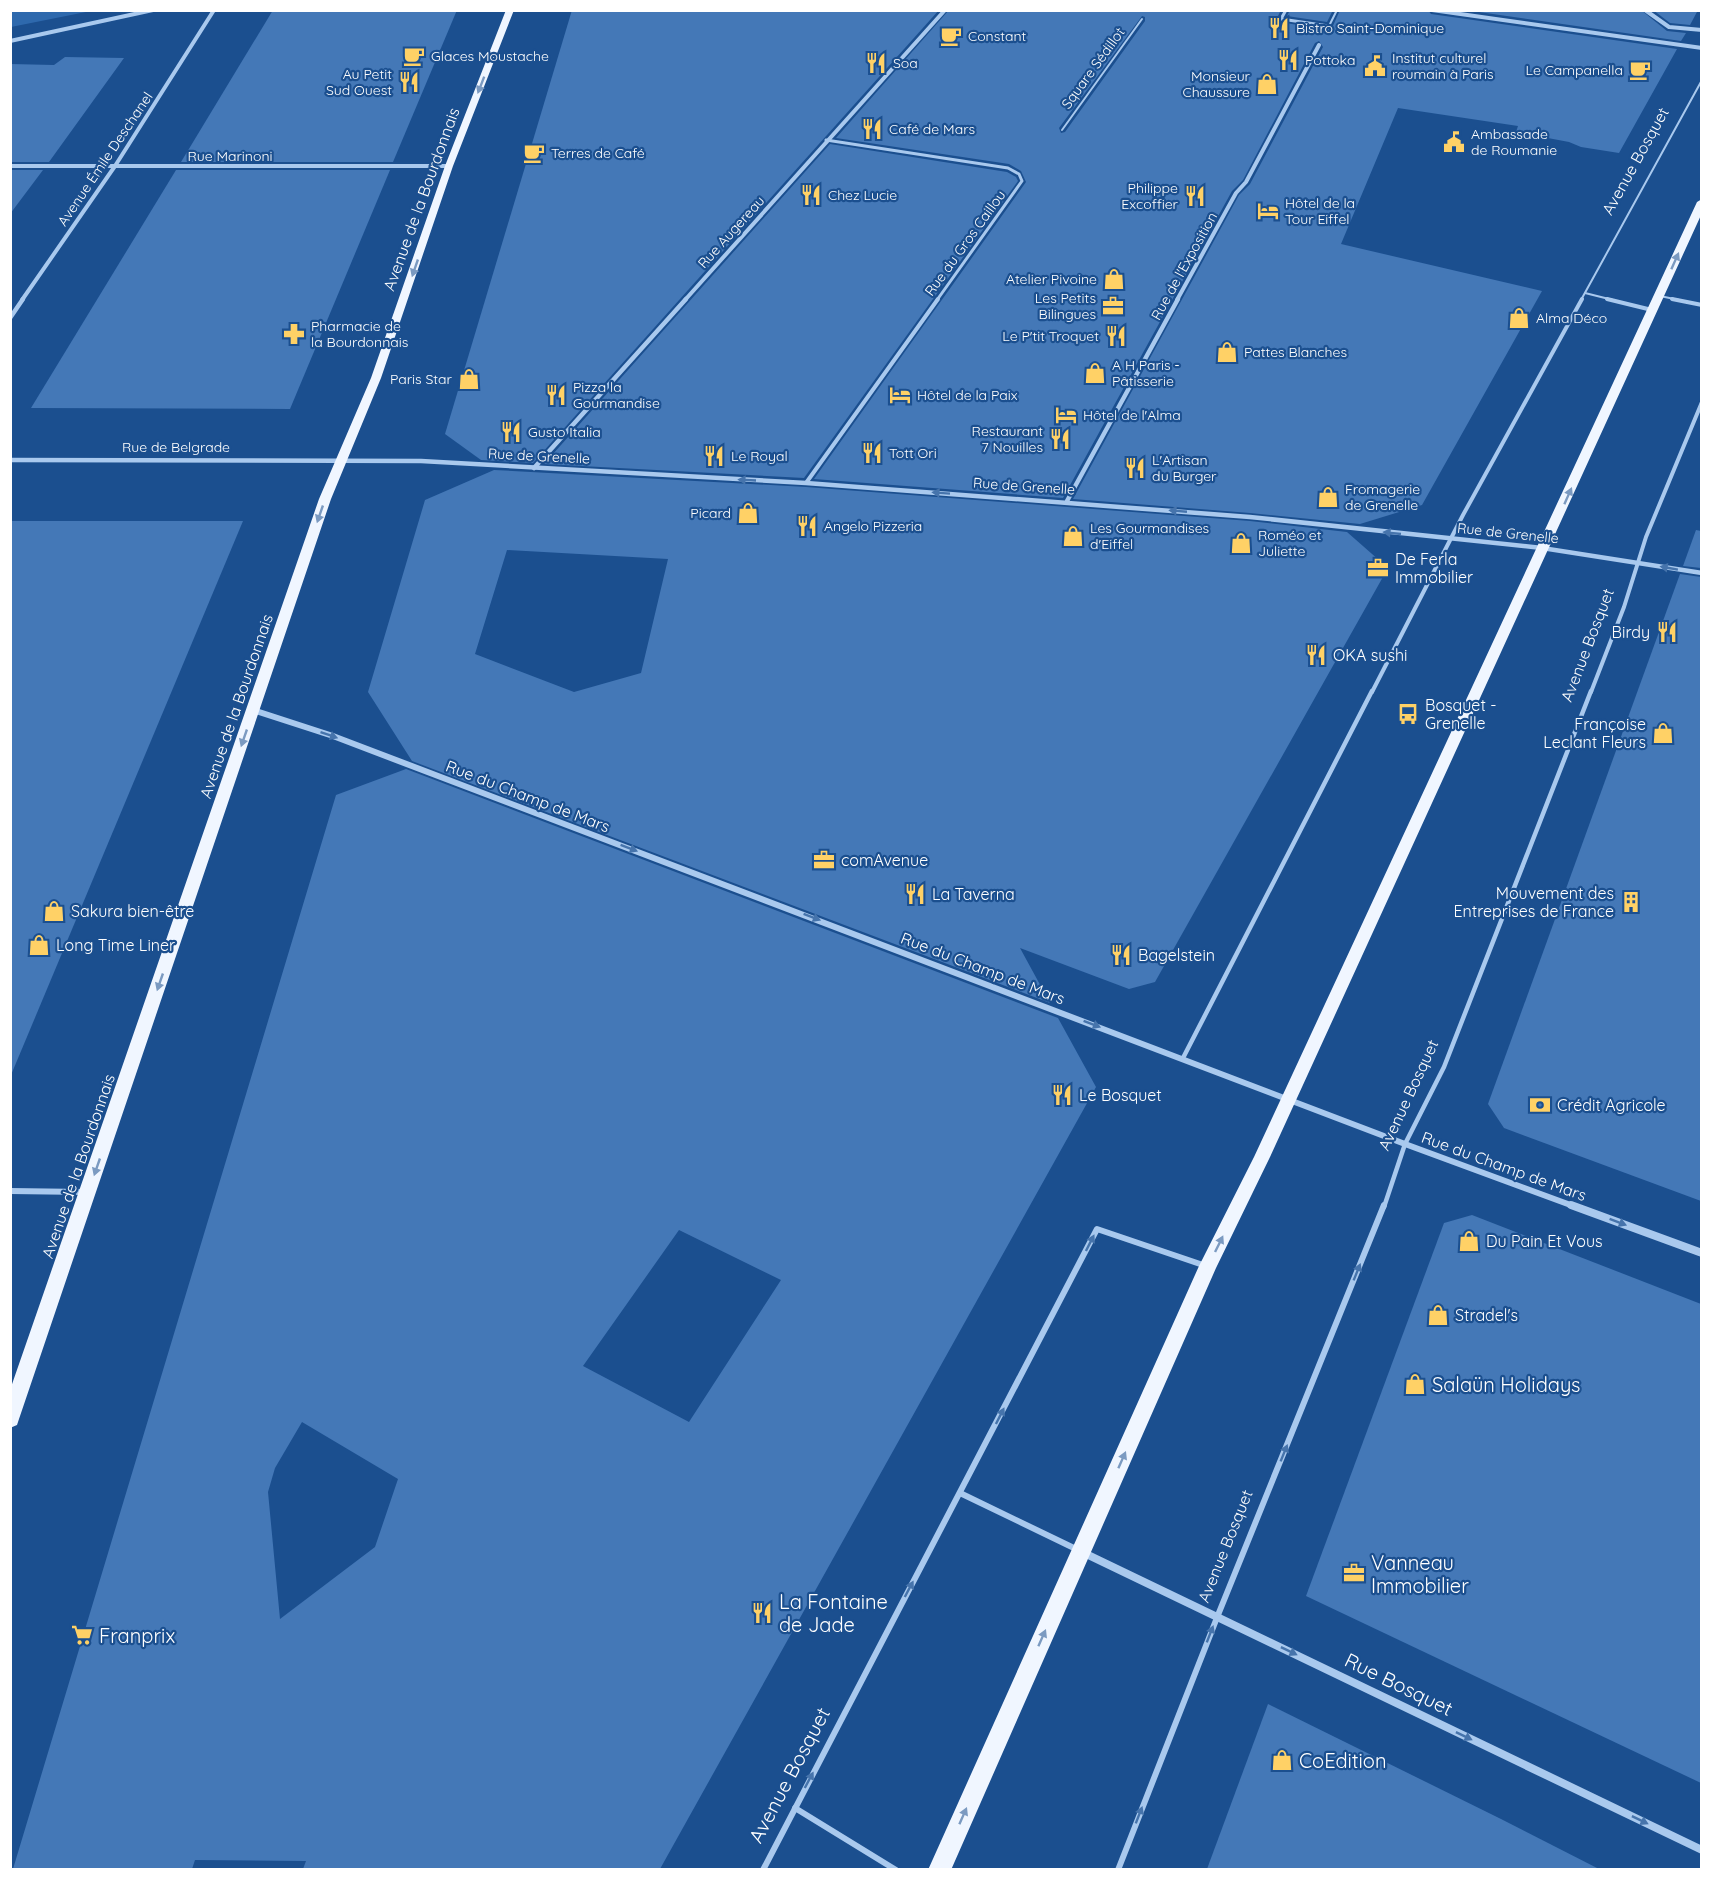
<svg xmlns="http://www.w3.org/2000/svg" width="1712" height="1880" font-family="Quicksand,sans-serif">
<rect width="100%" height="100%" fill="#1b4f8f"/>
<path fill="#2e69ad" d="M 11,10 L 91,10 L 91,11 L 11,27 Z"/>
<g fill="#4478b7" fill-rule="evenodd">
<path d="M 273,10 L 457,10 L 393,162 L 181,162 Z"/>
<path d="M 572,10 L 939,10 L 533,463 L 481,460 L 445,434 Z"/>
<path d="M 949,10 L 1281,10 L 1277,18 L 1279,22 L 1324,29 L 1327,33 L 1332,28 L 1340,10 L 1428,10 L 1431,14 L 1677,49 L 1619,153 L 1581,147 L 1569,142 L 1516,132 L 1518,126 L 1398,108 L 1341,244 L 1542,291 L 1422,505 L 1360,524 L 1250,513 L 1073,499 L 1239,195 L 1250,184 L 1323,47 L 1319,41 L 1315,43 L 1243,180 L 1232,191 L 1063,498 L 814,479 L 1026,182 L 1021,171 L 1009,164 L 836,138 ZM 1142,16 L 1145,17 L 1145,21 L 1065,132 L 1061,133 L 1059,128 Z"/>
<path d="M 1290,10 L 1333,10 L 1327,22 L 1287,16 Z"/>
<path d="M 1465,10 L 1641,10 L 1667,31 L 1686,33 L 1681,41 Z"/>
<path d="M 1653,10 L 1698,10 L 1690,25 L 1670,23 Z"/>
<path d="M 65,57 L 124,58 L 49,162 L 10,162 L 10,64 L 54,65 Z"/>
<path d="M 830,144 L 1007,172 L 1016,177 L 1018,181 L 804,478 L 544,464 Z"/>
<path d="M 10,170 L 43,170 L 10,214 Z"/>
<path d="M 176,170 L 390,170 L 290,409 L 31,408 Z"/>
<path d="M 494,470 L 806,487 L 1250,521 L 1347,532 L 1388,568 L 1155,982 L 1129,989 L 1020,948 L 1050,1003 L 412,761 L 368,692 L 425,500 ZM 507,550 L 668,559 L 641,673 L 574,692 L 475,654 Z"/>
<path d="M 10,521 L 243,521 L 11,1075 L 10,1075 Z"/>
<path d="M 1696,530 L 1701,531 L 1701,568 L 1683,566 Z"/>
<path d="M 1680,574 L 1701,577 L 1701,1201 L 1504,1128 L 1488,1104 Z"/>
<path d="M 406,769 L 1058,1018 L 1096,1087 L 660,1869 L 303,1869 L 306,1861 L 195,1860 L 192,1869 L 13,1869 L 336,795 ZM 679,1230 L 781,1280 L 689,1422 L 583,1366 ZM 302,1422 L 398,1479 L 375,1547 L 280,1619 L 268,1492 L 275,1468 Z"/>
<path d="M 1472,1215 L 1701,1304 L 1701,1783 L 1306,1596 L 1444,1223 Z"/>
<path d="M 1268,1704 L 1501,1819 L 1599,1869 L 1207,1869 Z"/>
</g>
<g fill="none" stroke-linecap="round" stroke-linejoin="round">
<g stroke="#a9c9ee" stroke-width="2">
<path d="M 1327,30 L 1337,10"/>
<path d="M 1062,130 L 1142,19"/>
<path d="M 1585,293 L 1613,300"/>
<path d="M 1660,296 L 1679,300"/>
<path d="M 1581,300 L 1702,80"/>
</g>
<g stroke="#a9c9ee" stroke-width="4">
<path d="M 1607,299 L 1652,310"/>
<path d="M 1672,299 L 1702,305"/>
<path d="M 1372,692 L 1463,515 L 1582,299"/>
<path d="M 1591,692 L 1624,607 L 1646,537 L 1702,402"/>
</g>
<g stroke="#a9c9ee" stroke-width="4.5">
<path d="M 1183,1058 L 1372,691"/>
<path d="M 1384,1207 L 1405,1144 L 1444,1067 L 1591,691"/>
</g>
<g stroke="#a9c9ee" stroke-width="6">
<path d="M 960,1493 L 1076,1549"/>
<path d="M 795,1808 L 896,1870"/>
<path d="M 763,1870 L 1097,1229 L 1206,1266"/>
<path d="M 1118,1870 L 1218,1615 L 1384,1205"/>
</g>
<g stroke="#a9c9ee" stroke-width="3">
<path d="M 1286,10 L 1281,19 L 1329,26"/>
<path d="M 826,140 L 1008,168 L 1019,174 L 1022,181 L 937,300"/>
</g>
<path stroke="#a9c9ee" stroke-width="4" d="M 806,483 L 938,299"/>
<g stroke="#a9c9ee" stroke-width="4">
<path d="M 1432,10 L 1702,48"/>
<path d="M 1645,10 L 1669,27 L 1702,30"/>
<path d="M 10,41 L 153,10"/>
<path d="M 10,166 L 449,166"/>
<path d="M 22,300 L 115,166 L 214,10"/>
<path d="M 685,300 L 945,10"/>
<path d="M 1177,300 L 1236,193 L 1246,182 L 1319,45"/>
</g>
<g stroke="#a9c9ee" stroke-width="4.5">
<path d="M 10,318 L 23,299"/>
<path d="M 10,460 L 421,461 L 806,483 L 1250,517 L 1542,548 L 1702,573"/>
<path d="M 534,468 L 686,299"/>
<path d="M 1067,501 L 1178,299"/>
</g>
<g stroke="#a9c9ee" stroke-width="6">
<path d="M 253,710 L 333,736 L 1405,1144 L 1576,1207"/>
<path d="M 10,1191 L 85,1192"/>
</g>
<g stroke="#a9c9ee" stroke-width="8">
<path d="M 1571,1205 L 1702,1253"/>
<path d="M 1084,1553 L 1702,1850"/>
</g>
<g fill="#f0f6ff" fill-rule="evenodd">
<path d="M 506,10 L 514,10 L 453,166 L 381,378 L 331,499 L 19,1419 L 17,1425 L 10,1428 L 10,1390 L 319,499 L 371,378 L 445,166 Z"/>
<path d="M 1702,199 L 1702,213 L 1270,1157 L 1216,1268 L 951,1870 L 928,1870 L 1199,1266 L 1254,1157 L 1697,202 Z"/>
</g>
</g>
<defs><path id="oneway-solid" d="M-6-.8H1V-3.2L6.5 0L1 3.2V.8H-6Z" transform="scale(1.5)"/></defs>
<g fill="#7b9ac1">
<use href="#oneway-solid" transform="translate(481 85) rotate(111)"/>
<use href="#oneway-solid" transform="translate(1675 261) rotate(-66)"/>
<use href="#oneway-solid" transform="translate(415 268) rotate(109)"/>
<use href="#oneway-solid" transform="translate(1568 496) rotate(-66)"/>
<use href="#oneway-solid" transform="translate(320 514) rotate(109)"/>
<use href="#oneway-solid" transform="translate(244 738) rotate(109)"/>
<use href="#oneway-solid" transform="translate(160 982) rotate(109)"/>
<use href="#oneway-solid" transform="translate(97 1167) rotate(109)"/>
<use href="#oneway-solid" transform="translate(1219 1244) rotate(-64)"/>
<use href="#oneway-solid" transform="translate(1122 1460) rotate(-66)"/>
<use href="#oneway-solid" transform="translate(1042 1638) rotate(-66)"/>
<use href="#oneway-solid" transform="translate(963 1816) rotate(-66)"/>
</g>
<g fill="#4674ac">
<use href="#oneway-solid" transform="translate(747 480) rotate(-177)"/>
<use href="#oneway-solid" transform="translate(941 493) rotate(-176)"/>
<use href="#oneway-solid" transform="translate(1178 511) rotate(-175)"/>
<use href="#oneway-solid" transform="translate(1392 533) rotate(-174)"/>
<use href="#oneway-solid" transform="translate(1669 568) rotate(-170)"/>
<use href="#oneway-solid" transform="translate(329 735) rotate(19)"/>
<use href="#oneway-solid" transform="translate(629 848) rotate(21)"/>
<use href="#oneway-solid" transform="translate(812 917) rotate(21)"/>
<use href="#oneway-solid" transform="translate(1092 1024) rotate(21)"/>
<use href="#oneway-solid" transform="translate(1618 1222) rotate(21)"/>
<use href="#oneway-solid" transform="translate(1090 1243) rotate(-63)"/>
<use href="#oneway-solid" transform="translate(1357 1272) rotate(-68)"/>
<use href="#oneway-solid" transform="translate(1000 1416) rotate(-63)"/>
<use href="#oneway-solid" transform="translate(1284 1453) rotate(-68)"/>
<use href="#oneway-solid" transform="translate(909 1589) rotate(-62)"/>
<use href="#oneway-solid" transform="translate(1210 1634) rotate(-69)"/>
<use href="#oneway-solid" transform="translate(1289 1651) rotate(26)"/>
<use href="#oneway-solid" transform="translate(1464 1736) rotate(26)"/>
<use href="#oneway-solid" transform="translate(809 1780) rotate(-62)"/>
<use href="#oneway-solid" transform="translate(1139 1815) rotate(-69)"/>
<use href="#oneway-solid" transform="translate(1640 1820) rotate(26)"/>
</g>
<defs>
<symbol id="restaurant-bare" viewBox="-9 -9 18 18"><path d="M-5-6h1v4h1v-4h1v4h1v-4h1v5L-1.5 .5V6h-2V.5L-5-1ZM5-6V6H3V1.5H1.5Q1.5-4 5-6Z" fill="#ffd166" stroke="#1b4f8f" stroke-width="2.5" paint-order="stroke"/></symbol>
<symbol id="cafe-bare" viewBox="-9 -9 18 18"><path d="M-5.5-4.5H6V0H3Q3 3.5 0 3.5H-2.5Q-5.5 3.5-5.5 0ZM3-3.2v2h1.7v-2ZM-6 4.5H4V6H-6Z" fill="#ffd166" stroke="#1b4f8f" stroke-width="2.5" paint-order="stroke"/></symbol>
<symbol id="civic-bare" viewBox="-9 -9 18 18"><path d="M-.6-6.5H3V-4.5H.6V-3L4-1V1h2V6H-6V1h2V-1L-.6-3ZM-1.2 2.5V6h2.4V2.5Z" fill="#ffd166" stroke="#1b4f8f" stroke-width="2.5" paint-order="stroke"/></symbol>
<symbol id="shop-bare" viewBox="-9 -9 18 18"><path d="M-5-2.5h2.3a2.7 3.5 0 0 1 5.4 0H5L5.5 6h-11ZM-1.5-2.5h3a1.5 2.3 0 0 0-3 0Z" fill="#ffd166" stroke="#1b4f8f" stroke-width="2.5" paint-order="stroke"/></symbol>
<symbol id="hotel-bare" viewBox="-9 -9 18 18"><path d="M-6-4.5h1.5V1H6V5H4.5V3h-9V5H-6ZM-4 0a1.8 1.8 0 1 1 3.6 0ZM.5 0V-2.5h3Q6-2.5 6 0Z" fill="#ffd166" stroke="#1b4f8f" stroke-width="2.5" paint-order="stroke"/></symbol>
<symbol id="office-bare" viewBox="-9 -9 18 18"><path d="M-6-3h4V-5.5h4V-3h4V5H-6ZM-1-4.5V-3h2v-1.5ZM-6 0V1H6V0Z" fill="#ffd166" stroke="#1b4f8f" stroke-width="2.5" paint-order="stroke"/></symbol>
<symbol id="pharmacy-bare" viewBox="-9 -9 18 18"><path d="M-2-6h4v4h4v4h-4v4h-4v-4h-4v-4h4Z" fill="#ffd166" stroke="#1b4f8f" stroke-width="2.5" paint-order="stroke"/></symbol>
<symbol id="bus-bare" viewBox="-9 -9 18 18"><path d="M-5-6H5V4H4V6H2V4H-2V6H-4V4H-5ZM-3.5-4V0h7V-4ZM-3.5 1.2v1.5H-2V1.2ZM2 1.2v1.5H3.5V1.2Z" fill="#ffd166" stroke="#1b4f8f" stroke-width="2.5" paint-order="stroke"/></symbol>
<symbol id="building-bare" viewBox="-9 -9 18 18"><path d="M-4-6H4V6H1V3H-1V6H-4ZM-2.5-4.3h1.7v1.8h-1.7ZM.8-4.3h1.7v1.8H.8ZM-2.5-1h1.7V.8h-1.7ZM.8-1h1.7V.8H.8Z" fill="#ffd166" stroke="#1b4f8f" stroke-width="2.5" paint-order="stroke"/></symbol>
<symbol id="bank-bare" viewBox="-9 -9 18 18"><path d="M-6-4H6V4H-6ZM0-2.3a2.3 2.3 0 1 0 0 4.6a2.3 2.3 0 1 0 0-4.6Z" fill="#ffd166" stroke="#1b4f8f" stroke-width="2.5" paint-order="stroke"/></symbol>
<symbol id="supermarket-bare" viewBox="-9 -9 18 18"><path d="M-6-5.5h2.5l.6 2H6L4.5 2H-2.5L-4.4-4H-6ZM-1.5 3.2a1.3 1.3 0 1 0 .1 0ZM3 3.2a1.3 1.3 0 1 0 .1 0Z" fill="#ffd166" stroke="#1b4f8f" stroke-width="2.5" paint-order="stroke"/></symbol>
</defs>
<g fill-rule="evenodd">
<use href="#restaurant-bare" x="1264" y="13" width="30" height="30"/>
<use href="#cafe-bare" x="936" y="21" width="30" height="30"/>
<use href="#cafe-bare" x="399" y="41" width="30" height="30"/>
<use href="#restaurant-bare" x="1273" y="45" width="30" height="30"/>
<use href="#restaurant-bare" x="861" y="48" width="30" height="30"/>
<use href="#civic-bare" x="1360" y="51" width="30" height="30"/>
<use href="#cafe-bare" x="1625" y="55" width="30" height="30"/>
<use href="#restaurant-bare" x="394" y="67" width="30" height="30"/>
<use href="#shop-bare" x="1252" y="69" width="30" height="30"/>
<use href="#restaurant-bare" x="857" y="114" width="30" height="30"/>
<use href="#civic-bare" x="1439" y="127" width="30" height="30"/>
<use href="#cafe-bare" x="519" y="138" width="30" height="30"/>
<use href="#restaurant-bare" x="796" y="180" width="30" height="30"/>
<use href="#restaurant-bare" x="1180" y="181" width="30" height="30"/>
<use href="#hotel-bare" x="1253" y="196" width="30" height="30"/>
<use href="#shop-bare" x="1099" y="264" width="30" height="30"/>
<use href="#office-bare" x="1098" y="291" width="30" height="30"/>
<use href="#shop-bare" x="1504" y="303" width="30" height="30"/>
<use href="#pharmacy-bare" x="279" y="319" width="30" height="30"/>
<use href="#restaurant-bare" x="1101" y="321" width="30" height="30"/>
<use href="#shop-bare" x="1212" y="337" width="30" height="30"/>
<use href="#shop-bare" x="1080" y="358" width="30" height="30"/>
<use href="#shop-bare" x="454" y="364" width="30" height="30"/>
<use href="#restaurant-bare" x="541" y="380" width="30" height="30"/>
<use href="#hotel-bare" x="885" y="380" width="30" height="30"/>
<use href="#hotel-bare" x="1051" y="400" width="30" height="30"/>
<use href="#restaurant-bare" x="496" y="417" width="30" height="30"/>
<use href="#restaurant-bare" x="1045" y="424" width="30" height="30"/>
<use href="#restaurant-bare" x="857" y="438" width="30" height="30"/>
<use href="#restaurant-bare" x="699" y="441" width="30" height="30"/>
<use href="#restaurant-bare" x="1120" y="453" width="30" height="30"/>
<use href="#shop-bare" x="1313" y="482" width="30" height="30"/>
<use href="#shop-bare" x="733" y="498" width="30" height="30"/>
<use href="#restaurant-bare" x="792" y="511" width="30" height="30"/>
<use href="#shop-bare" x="1058" y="521" width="30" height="30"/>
<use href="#shop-bare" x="1226" y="528" width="30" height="30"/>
<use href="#office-bare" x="1363" y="553" width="30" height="30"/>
<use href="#restaurant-bare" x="1652" y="617" width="30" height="30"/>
<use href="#restaurant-bare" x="1301" y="640" width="30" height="30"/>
<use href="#bus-bare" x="1393" y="699" width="30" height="30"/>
<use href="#shop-bare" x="1648" y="718" width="30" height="30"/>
<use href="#office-bare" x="809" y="845" width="30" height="30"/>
<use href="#restaurant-bare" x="900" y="879" width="30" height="30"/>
<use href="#building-bare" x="1616" y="887" width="30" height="30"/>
<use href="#shop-bare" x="39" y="896" width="30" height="30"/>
<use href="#shop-bare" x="24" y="930" width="30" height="30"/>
<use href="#restaurant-bare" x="1106" y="940" width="30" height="30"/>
<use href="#restaurant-bare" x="1047" y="1080" width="30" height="30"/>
<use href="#bank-bare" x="1525" y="1090" width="30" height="30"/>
<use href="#shop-bare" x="1454" y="1226" width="30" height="30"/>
<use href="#shop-bare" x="1423" y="1300" width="30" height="30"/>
<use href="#shop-bare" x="1400" y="1369" width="30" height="30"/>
<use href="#office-bare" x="1339" y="1558" width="30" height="30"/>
<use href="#restaurant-bare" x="747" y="1598" width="30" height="30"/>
<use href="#supermarket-bare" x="67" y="1620" width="30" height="30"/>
<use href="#shop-bare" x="1267" y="1745" width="30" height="30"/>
</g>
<g text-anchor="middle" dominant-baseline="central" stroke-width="4.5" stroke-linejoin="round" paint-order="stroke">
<g font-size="14" fill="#fff" stroke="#1b4f8f" text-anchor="start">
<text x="1296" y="28">Bistro Saint-Dominique</text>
<text x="968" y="36">Constant</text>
<text x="431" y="56">Glaces Moustache</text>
<text x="1392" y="58">Institut culturel<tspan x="1392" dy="16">roumain à Paris</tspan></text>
<text x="1305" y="60">Pottoka</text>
<text x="893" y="63">Soa</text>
<text x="1623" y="70" text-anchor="end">Le Campanella</text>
<text x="392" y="74" text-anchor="end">Au Petit<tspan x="392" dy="16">Sud Ouest</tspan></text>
<text x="1250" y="76" text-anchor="end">Monsieur<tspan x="1250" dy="16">Chaussure</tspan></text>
<text x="889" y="129">Café de Mars</text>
<text x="1471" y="134">Ambassade<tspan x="1471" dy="16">de Roumanie</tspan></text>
<text x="551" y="153">Terres de Café</text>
<text x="1178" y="188" text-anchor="end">Philippe<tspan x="1178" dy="16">Excoffier</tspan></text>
<text x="828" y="195">Chez Lucie</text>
<text x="1285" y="203">Hôtel de la<tspan x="1285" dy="16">Tour Eiffel</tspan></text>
<text x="1097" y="279" text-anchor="end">Atelier Pivoine</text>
<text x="1096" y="298" text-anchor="end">Les Petits<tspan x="1096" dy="16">Bilingues</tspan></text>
<text x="1536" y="318">Alma Déco</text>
<text x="311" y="326">Pharmacie de<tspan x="311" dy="16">la Bourdonnais</tspan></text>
<text x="1099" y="336" text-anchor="end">Le P'tit Troquet</text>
<text x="1244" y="352">Pattes Blanches</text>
<text x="1112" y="365">A H Paris -<tspan x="1112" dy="16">Pâtisserie</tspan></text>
<text x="452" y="379" text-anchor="end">Paris Star</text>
<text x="573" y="387">Pizza la<tspan x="573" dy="16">Gourmandise</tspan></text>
<text x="917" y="395">Hôtel de la Paix</text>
<text x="1083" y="415">Hôtel de l'Alma</text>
<text x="1043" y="431" text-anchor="end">Restaurant<tspan x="1043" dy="16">7 Nouilles</tspan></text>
<text x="528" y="432">Gusto Italia</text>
<text x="889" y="453">Tott Ori</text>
<text x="731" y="456">Le Royal</text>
<text x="1152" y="460">L'Artisan<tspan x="1152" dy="16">du Burger</tspan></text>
<text x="1345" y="489">Fromagerie<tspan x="1345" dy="16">de Grenelle</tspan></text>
<text x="731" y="513" text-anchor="end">Picard</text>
<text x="824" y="526">Angelo Pizzeria</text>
<text x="1090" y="528">Les Gourmandises<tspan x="1090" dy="16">d'Eiffel</tspan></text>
<text x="1258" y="535">Roméo et<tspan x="1258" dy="16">Juliette</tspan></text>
</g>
<g font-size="14" fill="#fff" stroke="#1b4f8f">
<text transform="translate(1093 68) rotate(-54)">Square Sédillot</text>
<text x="230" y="156">Rue Marinoni</text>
<text transform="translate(105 159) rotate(-56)">Avenue Émile Deschanel</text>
<text transform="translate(731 232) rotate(-48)">Rue Augereau</text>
<text transform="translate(965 243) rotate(-54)">Rue du Gros Caillou</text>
<text transform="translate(1184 266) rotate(-61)">Rue de l'Exposition</text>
<text x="176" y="447">Rue de Belgrade</text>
<text transform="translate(539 456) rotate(3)">Rue de Grenelle</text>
<text transform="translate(1024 486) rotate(4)">Rue de Grenelle</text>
<text transform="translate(1508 533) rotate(6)">Rue de Grenelle</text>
</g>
<g font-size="16" fill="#fff" stroke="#1b4f8f">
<text transform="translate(1635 161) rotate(-61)">Avenue Bosquet</text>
<text transform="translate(421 199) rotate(-70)">Avenue de la Bourdonnais</text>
<text transform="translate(1587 645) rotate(-69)">Avenue Bosquet</text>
<text transform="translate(236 706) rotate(-71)">Avenue de la Bourdonnais</text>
<text transform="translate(528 796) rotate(21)">Rue du Champ de Mars</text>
<text transform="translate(983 968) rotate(21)">Rue du Champ de Mars</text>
<text transform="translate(1408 1095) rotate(-65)">Avenue Bosquet</text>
<text transform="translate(78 1166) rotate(-71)">Avenue de la Bourdonnais</text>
<text transform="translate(1504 1166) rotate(20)">Rue du Champ de Mars</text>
<text transform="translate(1225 1546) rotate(-68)">Avenue Bosquet</text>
</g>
<g font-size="16" fill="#fff" stroke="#1b4f8f" text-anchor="start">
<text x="1395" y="559">De Ferla<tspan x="1395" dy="18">Immobilier</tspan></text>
<text x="1650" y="632" text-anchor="end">Birdy</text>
<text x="1333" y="655">OKA sushi</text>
<text x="1425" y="705">Bosquet -<tspan x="1425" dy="18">Grenelle</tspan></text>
<text x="1646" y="724" text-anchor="end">Françoise<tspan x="1646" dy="18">Leclant Fleurs</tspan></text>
<text x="841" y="860">comAvenue</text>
<text x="1614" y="893" text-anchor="end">Mouvement des<tspan x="1614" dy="18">Entreprises de France</tspan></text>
<text x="932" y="894">La Taverna</text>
<text x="71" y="911">Sakura bien-être</text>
<text x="56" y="945">Long Time Liner</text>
<text x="1138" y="955">Bagelstein</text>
<text x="1079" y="1095">Le Bosquet</text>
<text x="1557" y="1105">Crédit Agricole</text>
<text x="1486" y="1241">Du Pain Et Vous</text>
<text x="1455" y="1315">Stradel's</text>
</g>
<g font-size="20" fill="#fff" stroke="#1b4f8f" text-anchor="start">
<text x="1432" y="1384">Salaün Holidays</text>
<text x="1371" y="1562">Vanneau<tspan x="1371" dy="23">Immobilier</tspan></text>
<text x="779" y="1601">La Fontaine<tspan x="779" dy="23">de Jade</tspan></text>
<text x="99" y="1635">Franprix</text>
<text x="1299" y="1760">CoEdition</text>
</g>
<g font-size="20" fill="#fff" stroke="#1b4f8f">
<text transform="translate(1399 1684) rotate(26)">Rue Bosquet</text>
<text transform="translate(789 1775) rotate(-62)">Avenue Bosquet</text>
</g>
</g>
<rect width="1712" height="1880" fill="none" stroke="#ffffff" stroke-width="24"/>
</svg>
